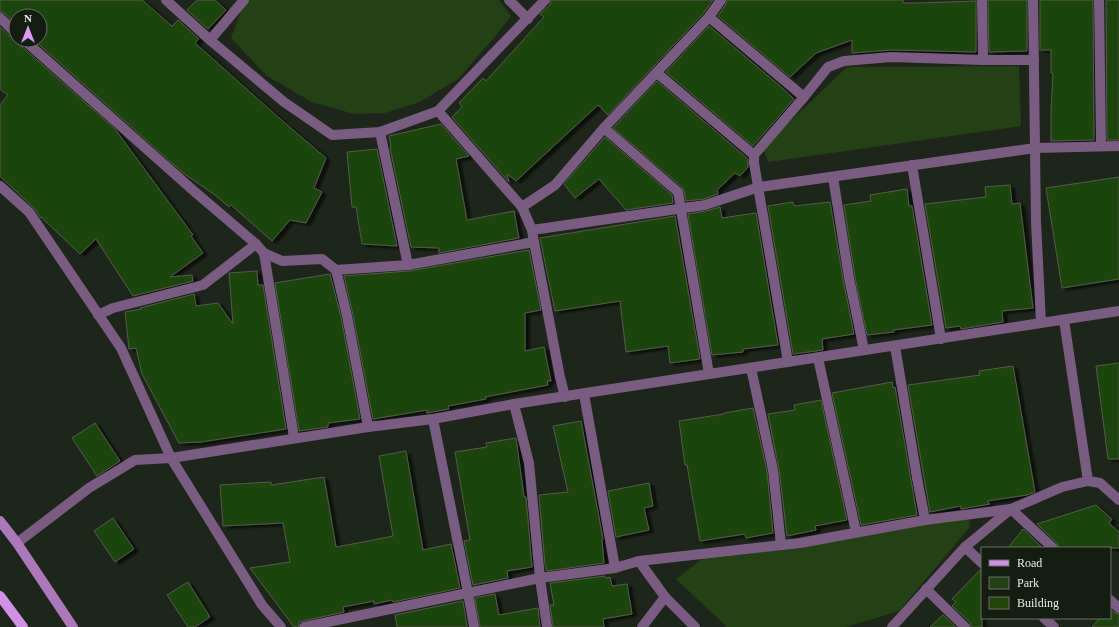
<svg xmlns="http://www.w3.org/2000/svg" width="1119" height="627" font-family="Georgia,serif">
<defs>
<filter id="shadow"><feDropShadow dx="4.5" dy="2.5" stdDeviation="1" flood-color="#0009"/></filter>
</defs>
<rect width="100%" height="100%" fill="#1e261b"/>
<g fill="#244116">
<path d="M 247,0 L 499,0 L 511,16 L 493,39 L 458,79 L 420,102 L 385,113 L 354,114 L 312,102 L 267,76 L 231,38 L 244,3 Z"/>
<path d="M 1019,66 L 1021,126 L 768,162 L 764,151 L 780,131 L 847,67 Z"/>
<path d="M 969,514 L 970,527 L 899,611 L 846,627 L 727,627 L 676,579 L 714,550 Z"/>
</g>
<g fill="#1f4507" stroke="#525b4e" filter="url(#shadow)">
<path d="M 0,0 L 142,0 L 172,26 L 178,20 L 199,39 L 195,43 L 279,118 L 326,158 L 314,188 L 322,192 L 306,223 L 290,220 L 272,241 L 231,205 L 229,207 L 215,195 L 183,173 L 34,40 L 40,40 L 40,16 L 16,16 L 16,24 L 4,13 L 0,12 Z"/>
<path d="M 197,0 L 215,0 L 226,10 L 208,29 L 187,10 Z"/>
<path d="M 551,0 L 713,0 L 703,14 L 608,115 L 598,105 L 516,181 L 507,174 L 509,182 L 452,117 L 462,107 L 459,103 L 483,78 L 486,81 L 544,17 L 540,14 L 550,5 Z"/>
<path d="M 727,0 L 903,0 L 903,3 L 918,3 L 976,1 L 976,52 L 891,50 L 852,53 L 852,40 L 816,53 L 790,77 L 718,16 L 726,4 Z"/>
<path d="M 988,0 L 1027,0 L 1027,51 L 989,52 Z"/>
<path d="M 1040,0 L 1093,0 L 1094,140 L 1051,141 L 1051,111 L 1053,73 L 1051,73 L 1051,50 L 1040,50 Z"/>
<path d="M 1106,0 L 1119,0 L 1119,140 L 1107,140 Z"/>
<path d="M 709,26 L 780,86 L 794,99 L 753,146 L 666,72 Z"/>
<path d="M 0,27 L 12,38 L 18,40 L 20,45 L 115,129 L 193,235 L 191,236 L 203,253 L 170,277 L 192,275 L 193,281 L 133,296 L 96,239 L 80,254 L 41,217 L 41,218 L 33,207 L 0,176 L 0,105 L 8,95 L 0,89 Z"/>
<path d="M 657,81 L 748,159 L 748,167 L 740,176 L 735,173 L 717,190 L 718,194 L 704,199 L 686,201 L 684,191 L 682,187 L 613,128 Z"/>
<path d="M 441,124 L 469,156 L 456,159 L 467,220 L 514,211 L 519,238 L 439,253 L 439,248 L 411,247 L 390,148 L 391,147 L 389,136 Z"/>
<path d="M 605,137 L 672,195 L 673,203 L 626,210 L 599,179 L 575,198 L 564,184 Z"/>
<path d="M 377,149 L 397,246 L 362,244 L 356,207 L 352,207 L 347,152 Z"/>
<path d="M 1119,177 L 1119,279 L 1062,288 L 1046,188 Z"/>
<path d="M 1010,185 L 1012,204 L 1020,203 L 1033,308 L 1002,311 L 1003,322 L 961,329 L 960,326 L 946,328 L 925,204 L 986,197 L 985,187 Z"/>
<path d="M 907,189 L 909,206 L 912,206 L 932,325 L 893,330 L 894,332 L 867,335 L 855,277 L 844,205 L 871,201 L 870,195 Z"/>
<path d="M 793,202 L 794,206 L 830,202 L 843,279 L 854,334 L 822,339 L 823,350 L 793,354 L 768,206 Z"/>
<path d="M 720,207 L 722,218 L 756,213 L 778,345 L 743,349 L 743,352 L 712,355 L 688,214 L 706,211 Z"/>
<path d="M 675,216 L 700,359 L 670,363 L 668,346 L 626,352 L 620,301 L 555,311 L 540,238 Z"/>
<path d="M 529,250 L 541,310 L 525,313 L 525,351 L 544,347 L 551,381 L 547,381 L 548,385 L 485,397 L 486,399 L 448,406 L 449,409 L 427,413 L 427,410 L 373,419 L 353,315 L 344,276 L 409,271 Z"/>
<path d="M 257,271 L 258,285 L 263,285 L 286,429 L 201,442 L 179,443 L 142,374 L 136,348 L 129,349 L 125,312 L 141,309 L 140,308 L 194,294 L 196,306 L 218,303 L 233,324 L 229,273 Z"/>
<path d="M 330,274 L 341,317 L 360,419 L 328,423 L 328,427 L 299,431 L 275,283 Z"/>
<path d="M 1119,363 L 1119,459 L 1108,459 L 1096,366 Z"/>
<path d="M 1013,366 L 1035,492 L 1027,495 L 987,501 L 990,504 L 961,509 L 961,506 L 930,512 L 908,385 L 980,375 L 979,371 Z"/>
<path d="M 892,382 L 893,388 L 895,387 L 917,515 L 861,525 L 832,393 Z"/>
<path d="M 821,400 L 847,520 L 815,526 L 816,530 L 787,536 L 779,469 L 768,414 L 795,410 L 794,405 Z"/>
<path d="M 753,408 L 767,471 L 773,533 L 746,538 L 745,534 L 700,541 L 687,465 L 685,465 L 679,421 L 724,414 L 724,413 Z"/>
<path d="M 581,421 L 603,539 L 602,540 L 604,563 L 547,571 L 545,565 L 539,495 L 568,492 L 553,426 Z"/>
<path d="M 95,423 L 120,461 L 97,476 L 72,438 Z"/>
<path d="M 516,438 L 524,497 L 526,497 L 532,567 L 507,571 L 508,578 L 473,585 L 464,541 L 470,540 L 455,452 L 487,447 L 486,443 Z"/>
<path d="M 406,451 L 423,550 L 451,544 L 460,588 L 393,602 L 392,600 L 374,604 L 374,601 L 343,607 L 344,612 L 303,621 L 299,622 L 298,627 L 294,627 L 250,568 L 290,562 L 283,523 L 223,526 L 220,485 L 271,482 L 271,485 L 324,477 L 336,547 L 358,543 L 393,536 L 379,456 Z"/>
<path d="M 649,483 L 653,506 L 644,508 L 649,530 L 616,537 L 608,491 Z"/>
<path d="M 1096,505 L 1112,519 L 1109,523 L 1119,532 L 1119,548 L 1059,548 L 1057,543 L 1037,524 Z"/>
<path d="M 113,518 L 134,549 L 115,562 L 94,531 Z"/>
<path d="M 1023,529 L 1043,548 L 1008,548 Z"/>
<path d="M 981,569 L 982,627 L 971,627 L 970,622 L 952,606 L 956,602 L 952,599 Z"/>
<path d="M 605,576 L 606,578 L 610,577 L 612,586 L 627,584 L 632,614 L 603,619 L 604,627 L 553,627 L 550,605 L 554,605 L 550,583 Z"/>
<path d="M 188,582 L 210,617 L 195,627 L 188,627 L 167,595 Z"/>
<path d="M 495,594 L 499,615 L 538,608 L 540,627 L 480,627 L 475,598 Z"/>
<path d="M 463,601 L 467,627 L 397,627 L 395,615 Z"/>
<path d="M 1110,609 L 1115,613 L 1119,614 L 1119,627 L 1092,627 L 1100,618 L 1110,618 Z"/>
<path d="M 943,615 L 956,627 L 930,627 Z"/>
</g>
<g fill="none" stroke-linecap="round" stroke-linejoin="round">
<g stroke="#7a5b82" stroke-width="10">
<path d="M 1011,509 L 1053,548"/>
<path d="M 926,589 L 965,627"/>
<path d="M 1110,600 L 1119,608"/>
</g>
<g stroke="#7a5b82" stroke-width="10">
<path d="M 166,0 L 210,40 L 244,0"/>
<path d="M 509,0 L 528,19"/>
<path d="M 982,0 L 983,60"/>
<path d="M 1033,0 L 1036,222 L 1041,323"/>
<path d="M 1099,0 L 1101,146"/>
<path d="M 709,17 L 804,97"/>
<path d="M 0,18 L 16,33"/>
<path d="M 24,40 L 195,192 L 256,244 L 264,253 L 282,261 L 322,259 L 336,270 L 408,265 L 534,242 L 532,230 L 705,205 L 759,187 L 1035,148 L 1119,146"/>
<path d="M 210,40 L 284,102 L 332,135 L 380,132 L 438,111 L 545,0"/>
<path d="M 657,73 L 754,155"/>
<path d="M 438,111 L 522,207 L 532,230"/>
<path d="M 604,128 L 678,192 L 709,374"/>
<path d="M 380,132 L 408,265"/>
<path d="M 912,165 L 941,339"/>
<path d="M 833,177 L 849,278 L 864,350"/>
<path d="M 0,186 L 29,212 L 121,348 L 171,458 L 262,605 L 281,627"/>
<path d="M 522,207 L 555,185 L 604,128 L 708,18 L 721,0"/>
<path d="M 534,242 L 560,377 L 565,397"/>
<path d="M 264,253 L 294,438"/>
<path d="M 336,270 L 347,316 L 368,427"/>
<path d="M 98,315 L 113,308 L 203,285 L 256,244"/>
<path d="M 1064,320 L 1088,481"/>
<path d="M 818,358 L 856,532"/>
<path d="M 788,362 L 754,163 L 754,155 L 804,97 L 828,67 L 844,61 L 891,57 L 983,60 L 1034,60"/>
<path d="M 751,368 L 773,470 L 781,545"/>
<path d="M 584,394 L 615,568 L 639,561 L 665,597 L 695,627"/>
<path d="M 514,404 L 529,463 L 540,578 L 547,627"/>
<path d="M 433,419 L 468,593 L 474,627"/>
<path d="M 925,520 L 1011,509"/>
<path d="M 17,543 L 89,488 L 135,460 L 171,458 L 368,427 L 433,419 L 514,404 L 1119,311"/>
<path d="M 965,547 L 982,563"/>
<path d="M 639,561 L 800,543 L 925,520 L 917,478 L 895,346"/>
<path d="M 1044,618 L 1054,627"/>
<path d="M 304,627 L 540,578 L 615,568"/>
<path d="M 642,627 L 665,597"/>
<path d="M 892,627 L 965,547 L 1011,509 L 1062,487 L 1088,481 L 1100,483 L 1119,500"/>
</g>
<path stroke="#ab79b9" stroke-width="10" d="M 0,521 L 17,543 L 73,627"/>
<path stroke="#d190e3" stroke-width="10" d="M 0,596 L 23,627"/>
</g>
<rect x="981" y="547" width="130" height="72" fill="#151d12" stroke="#697067"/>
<rect x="989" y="560" width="20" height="6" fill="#d190e3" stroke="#697067"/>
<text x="1017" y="567" font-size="12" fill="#e8ede6">Road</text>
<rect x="989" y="577" width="20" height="12" fill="#244116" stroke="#697067"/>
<text x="1017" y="587" font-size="12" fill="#e8ede6">Park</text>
<rect x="989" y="597" width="20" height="12" fill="#1f4507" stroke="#697067"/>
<text x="1017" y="607" font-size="12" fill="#e8ede6">Building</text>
<g transform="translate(28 28)"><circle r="19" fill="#151d12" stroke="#697067"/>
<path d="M0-3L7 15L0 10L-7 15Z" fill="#de98f2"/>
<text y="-6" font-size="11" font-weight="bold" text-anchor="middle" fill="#e8ede6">N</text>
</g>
</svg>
